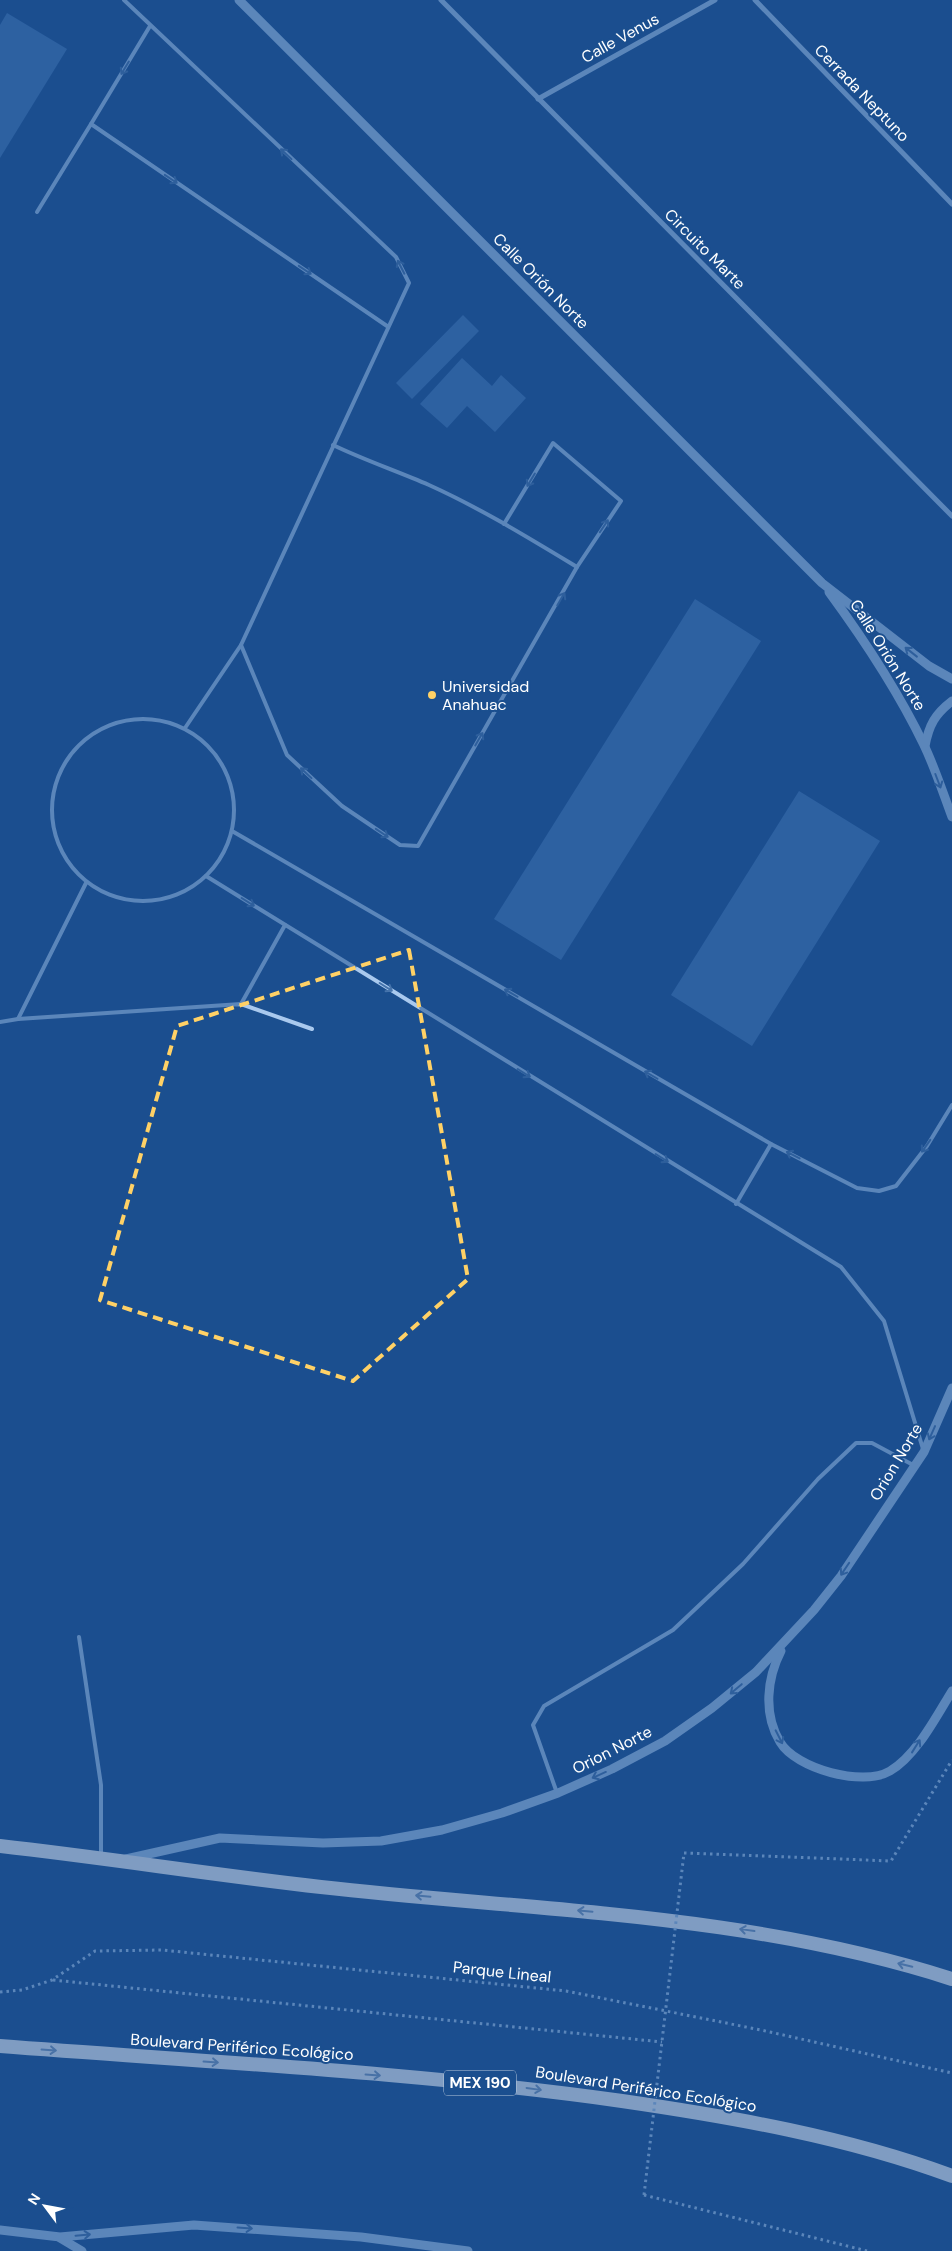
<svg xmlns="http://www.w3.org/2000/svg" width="952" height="2251" font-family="'DM Sans',sans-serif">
<rect width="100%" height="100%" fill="#1b4f8f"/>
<g fill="#4478b7">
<path d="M 7,13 L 67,49 L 0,158 L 0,25 Z"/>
<path d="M 463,315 L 479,331 L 412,399 L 396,383 Z"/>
<path d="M 462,358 L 492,386 L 501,375 L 526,398 L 495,432 L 467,406 L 447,428 L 420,404 Z"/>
<path d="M 695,599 L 761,641 L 561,960 L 494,919 Z"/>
<path d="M 799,791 L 880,841 L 752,1046 L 671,995 Z"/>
</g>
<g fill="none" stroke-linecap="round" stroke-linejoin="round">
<g stroke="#a9c9ee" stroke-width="3" stroke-dasharray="2.5 4" stroke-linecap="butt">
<path d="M 684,1853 L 891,1861 L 952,1760"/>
<path d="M 53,1980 L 662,2042"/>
<path d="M 0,1992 L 22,1990 L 52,1980 L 95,1951 L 162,1950 L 566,1991 L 761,2030 L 952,2073"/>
<path d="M 644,2195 L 867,2251"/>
</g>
<g stroke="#a9c9ee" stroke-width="4">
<path d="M 124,0 L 396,257 L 409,283 L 241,645 L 185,728"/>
<path d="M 150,26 L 91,124 L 387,326"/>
<path d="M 37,212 L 91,124"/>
<path d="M 333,445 C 364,460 397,471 429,485 C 480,508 529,538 577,567"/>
<path d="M 241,645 L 287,755 L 342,806 L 400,845 L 418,846 L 577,567 L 621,501 L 553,443 L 504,524"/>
<circle cx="143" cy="810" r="91"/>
<path d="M 232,831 L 771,1144 L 857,1188 L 879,1191 L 896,1186 L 927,1146 L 952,1105"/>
<path d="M 206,876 L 841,1267 L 884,1321 L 923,1449"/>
<path d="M 241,1004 L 285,925"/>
<path d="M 18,1019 L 241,1004 L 312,1029"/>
<path d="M 0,1022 L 18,1019 L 86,883"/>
<path d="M 736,1204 L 771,1144"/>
<path d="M 79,1637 L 101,1785 L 101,1855"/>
<path d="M 557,1793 L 533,1725 L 544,1706 L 673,1630 L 743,1564 L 818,1479 L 856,1443 L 872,1443 L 915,1466"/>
</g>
<g stroke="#a9c9ee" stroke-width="5">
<path d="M 441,0 L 952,516"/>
<path d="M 755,0 L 952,204"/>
<path d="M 538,99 L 715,0"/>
</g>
<g stroke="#a9c9ee" stroke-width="9">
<path d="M 239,0 L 822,583 L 929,666 L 952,679"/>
<path d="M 829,592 C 865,641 898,691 924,745 C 935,768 943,793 952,817"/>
<path d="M 925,746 C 929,725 935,714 952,701"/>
<path d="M 781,1651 C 767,1678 763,1714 780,1742 C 796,1769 863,1787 890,1771 C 916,1756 936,1717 952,1691"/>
<path d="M 126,1859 L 220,1838 L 323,1843 L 381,1841 L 442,1830 L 502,1813 L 558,1793 L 612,1769 L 665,1741 L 712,1708 L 756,1672 L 814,1610 L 841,1576 L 924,1452 L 952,1388"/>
<path d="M 0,2230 L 60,2237 L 194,2225 L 361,2237 L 468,2251"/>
<path d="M 60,2238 L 82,2251"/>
</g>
<g stroke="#f8faff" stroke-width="14">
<path d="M 0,1846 C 107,1858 214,1875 321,1887 C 533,1911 747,1913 952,1979"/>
<path d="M 0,2046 C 207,2062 416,2072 622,2101 C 732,2117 847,2137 952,2176"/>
</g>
<path stroke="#a9c9ee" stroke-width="3" stroke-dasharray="2.5 4" stroke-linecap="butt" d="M 644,2195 L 684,1853"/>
</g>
<defs><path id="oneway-shaft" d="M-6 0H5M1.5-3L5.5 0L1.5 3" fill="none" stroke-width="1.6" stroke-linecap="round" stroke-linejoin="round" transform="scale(1.25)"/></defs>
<g stroke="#4674ac">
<use href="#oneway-shaft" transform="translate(125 68) rotate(121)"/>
<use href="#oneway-shaft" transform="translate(286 154) rotate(-137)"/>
<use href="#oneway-shaft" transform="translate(171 179) rotate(34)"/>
<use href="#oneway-shaft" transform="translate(401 267) rotate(-117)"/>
<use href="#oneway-shaft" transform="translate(305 270) rotate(34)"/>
<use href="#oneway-shaft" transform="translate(531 480) rotate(121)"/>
<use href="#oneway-shaft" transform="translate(604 526) rotate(-56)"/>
<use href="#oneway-shaft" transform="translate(561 599) rotate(-60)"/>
<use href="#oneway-shaft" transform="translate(911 652) rotate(-142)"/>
<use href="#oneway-shaft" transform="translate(479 739) rotate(-60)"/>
<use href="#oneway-shaft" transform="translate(306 773) rotate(-137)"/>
<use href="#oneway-shaft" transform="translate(938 781) rotate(69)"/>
<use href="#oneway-shaft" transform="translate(382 833) rotate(34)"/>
<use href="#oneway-shaft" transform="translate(248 902) rotate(32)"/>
<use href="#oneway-shaft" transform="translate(386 987) rotate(32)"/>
<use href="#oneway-shaft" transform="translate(511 993) rotate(-150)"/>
<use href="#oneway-shaft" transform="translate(524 1073) rotate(32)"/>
<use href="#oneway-shaft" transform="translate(651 1075) rotate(-150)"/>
<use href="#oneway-shaft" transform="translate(926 1146) rotate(125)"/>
<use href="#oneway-shaft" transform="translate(793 1155) rotate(-153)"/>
<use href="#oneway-shaft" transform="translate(662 1158) rotate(32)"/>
<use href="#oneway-shaft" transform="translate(932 1433) rotate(114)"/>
<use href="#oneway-shaft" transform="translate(845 1569) rotate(124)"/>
<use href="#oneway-shaft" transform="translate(736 1689) rotate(140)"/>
<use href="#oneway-shaft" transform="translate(779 1737) rotate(63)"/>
<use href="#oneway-shaft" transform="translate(916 1746) rotate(-58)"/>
<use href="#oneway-shaft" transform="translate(599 1775) rotate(156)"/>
<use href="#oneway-shaft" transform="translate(245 2228) rotate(4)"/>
<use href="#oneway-shaft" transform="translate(83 2235) rotate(-5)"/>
</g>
<g stroke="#7e9cc1">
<use href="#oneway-shaft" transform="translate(423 1896) rotate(-175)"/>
<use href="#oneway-shaft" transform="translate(585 1911) rotate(-175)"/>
<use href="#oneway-shaft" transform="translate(747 1930) rotate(-172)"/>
<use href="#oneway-shaft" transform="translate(905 1965) rotate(-167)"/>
<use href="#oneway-shaft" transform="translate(49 2050) rotate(4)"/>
<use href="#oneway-shaft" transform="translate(211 2062) rotate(4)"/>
<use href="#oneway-shaft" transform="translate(373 2075) rotate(4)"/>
<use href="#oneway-shaft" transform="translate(534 2089) rotate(8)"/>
</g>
<path d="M0 0H952V2251H0ZM 409,950 L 468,1279 L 353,1381 L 100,1300 L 177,1026 Z" fill="#1b4f8f" fill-opacity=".55" fill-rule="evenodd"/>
<path fill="none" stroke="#ffd166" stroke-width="4" stroke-dasharray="10 6" stroke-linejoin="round" d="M 409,950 L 468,1279 L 353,1381 L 100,1300 L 177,1026 Z"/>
<circle fill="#ffd166" stroke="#1b4f8f" stroke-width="2" cx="432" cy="695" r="5"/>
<g text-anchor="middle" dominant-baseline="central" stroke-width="4" stroke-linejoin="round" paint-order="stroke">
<rect fill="#1b4f8f" stroke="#bbcadd" stroke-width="1" x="444" y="2070.5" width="72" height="25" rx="4"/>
<g font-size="15" font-weight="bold" fill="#fff">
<text x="480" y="2083">MEX 190</text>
</g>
<g font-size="16" fill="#fff" stroke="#1b4f8f">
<text transform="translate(620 38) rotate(-29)">Calle Venus</text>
<text transform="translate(862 93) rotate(46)">Cerrada Neptuno</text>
<text transform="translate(705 249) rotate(45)">Circuito Marte</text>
<text transform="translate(541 281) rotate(45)">Calle Orión Norte</text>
<text transform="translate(888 655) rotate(58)">Calle Orión Norte</text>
<text transform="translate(896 1462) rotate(-59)">Orion Norte</text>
<text transform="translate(612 1750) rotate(-27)">Orion Norte</text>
<text transform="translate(502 1972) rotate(6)">Parque Lineal</text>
<text transform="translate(242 2047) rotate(4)">Boulevard Periférico Ecológico</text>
<text transform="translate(646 2089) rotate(9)">Boulevard Periférico Ecológico</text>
</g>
<g font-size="16" fill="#fff" stroke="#1b4f8f" text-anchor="start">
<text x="442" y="686">Universidad<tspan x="442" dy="18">Anahuac</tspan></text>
</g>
</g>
<g transform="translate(45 2206) rotate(302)" stroke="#1b4f8f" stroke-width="4" paint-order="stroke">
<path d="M0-4L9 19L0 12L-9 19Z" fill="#ffffff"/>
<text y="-8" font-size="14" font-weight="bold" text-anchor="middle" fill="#ffffff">N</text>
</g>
</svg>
